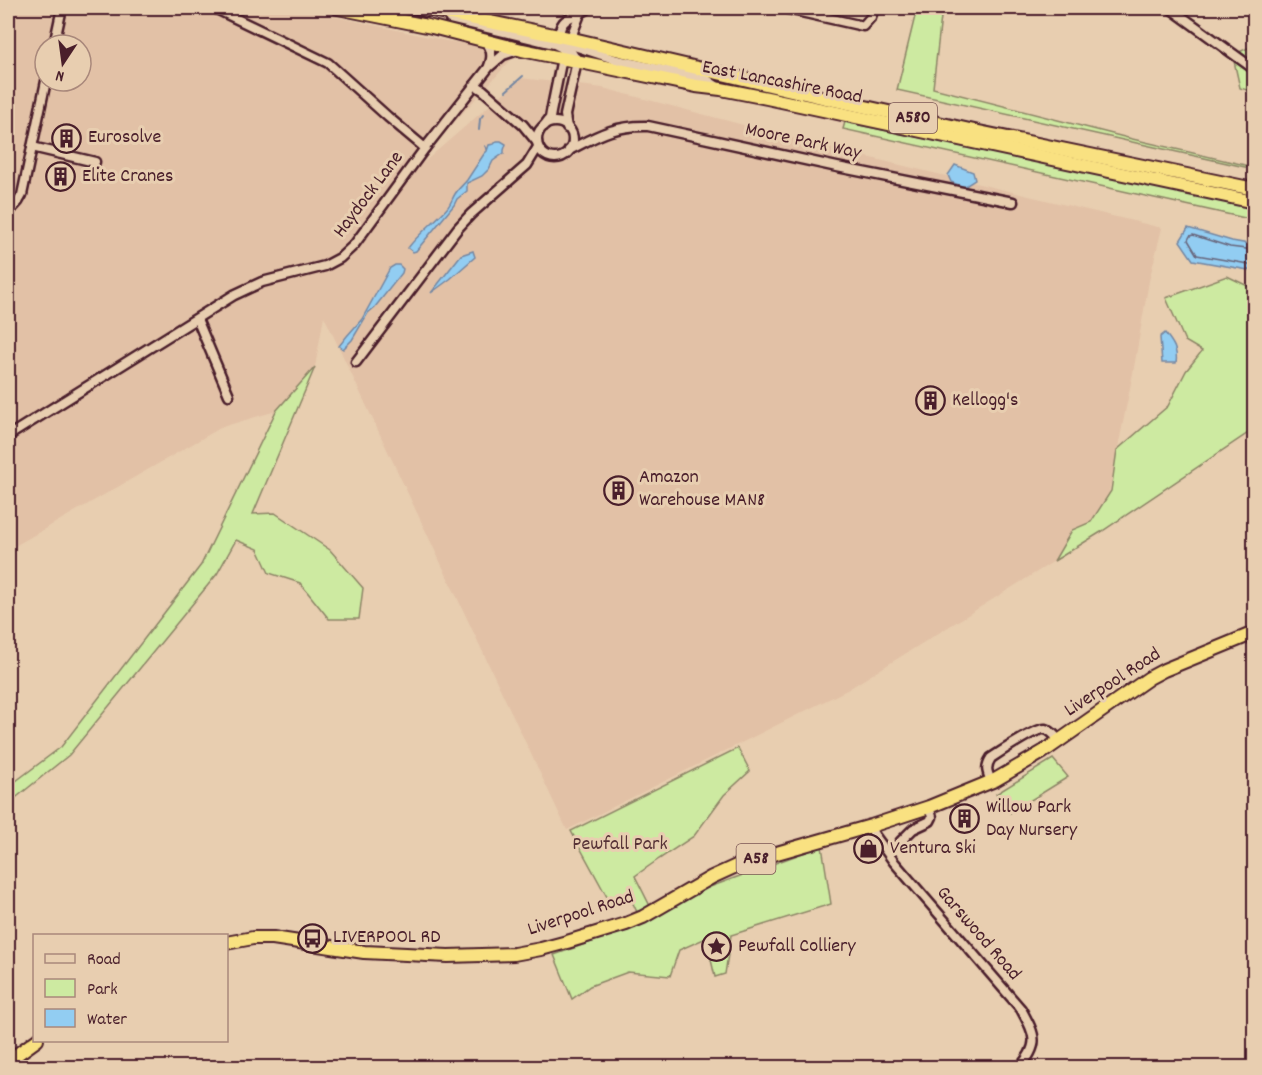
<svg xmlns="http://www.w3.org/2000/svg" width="1262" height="1075" font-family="Dekko,sans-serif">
<rect width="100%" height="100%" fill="#e8ceb0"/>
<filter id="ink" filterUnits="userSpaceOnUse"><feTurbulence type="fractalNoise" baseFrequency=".0167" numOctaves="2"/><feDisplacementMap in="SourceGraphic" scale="12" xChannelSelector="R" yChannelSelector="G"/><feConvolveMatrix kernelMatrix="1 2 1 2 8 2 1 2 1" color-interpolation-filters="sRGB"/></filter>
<g filter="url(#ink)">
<path fill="#e2c1a6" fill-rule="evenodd" d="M 8,8 L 296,8 L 447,41 L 520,50 L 441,137 L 423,163 L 521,78 L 603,88 L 842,151 L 1162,228 L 1149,281 L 1133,373 L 1101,532 L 847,690 L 567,830 L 324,316 L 315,367 L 276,411 L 222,427 L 8,550 ZM 45,45 L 81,45 L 81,81 L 45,81 Z"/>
<g fill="#cdeaa1" stroke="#8c8466" stroke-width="1.5">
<path d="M 917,8 L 942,8 L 933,88 L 1128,138 L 1254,167 L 1254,169 L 897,90 Z"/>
<path d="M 1250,47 L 1254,47 L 1254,92 L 1240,88 L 1234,61 L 1239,52 Z"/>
<path d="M 845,122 L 1254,208 L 1254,220 L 843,129 Z"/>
<path d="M 1227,276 L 1254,289 L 1254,429 L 1101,532 L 1054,561 L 1072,530 L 1091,522 L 1111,491 L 1117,450 L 1168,406 L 1186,371 L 1202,351 L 1185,341 L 1166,298 Z"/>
<path d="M 315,367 L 253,514 L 275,513 L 330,550 L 363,588 L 359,619 L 329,619 L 300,583 L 269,573 L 258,549 L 236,540 L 217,574 L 69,755 L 8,804 L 8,787 L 61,747 L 201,565 L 276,411 Z"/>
<path d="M 738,748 L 750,771 L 724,795 L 694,836 L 659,859 L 635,876 L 650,906 L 637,912 L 630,897 L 612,906 L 571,831 Z"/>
<path d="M 1053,759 L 1068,777 L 1010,813 L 996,794 Z"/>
<path d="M 822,846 L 831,904 L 731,935 L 725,974 L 715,977 L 706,938 L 679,950 L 670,976 L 628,972 L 590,986 L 572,999 L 554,955 L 648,922 L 699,891 Z"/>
</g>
<g fill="#92cdf2" stroke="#7587a2" stroke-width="1.5">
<path d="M 497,141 L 501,141 L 506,144 L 504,150 L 504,153 L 493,161 L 489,169 L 482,176 L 467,183 L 467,191 L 457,199 L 454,205 L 416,251 L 413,252 L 408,248 C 418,234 436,221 448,207 C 451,203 452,199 455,194 C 458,189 463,185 467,180 L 484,154 L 487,151 L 489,145 L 494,144 Z"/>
<path d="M 955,165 L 973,172 L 975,180 L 964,187 L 951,182 L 948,175 Z"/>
<path d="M 1188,228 L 1232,241 L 1254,245 L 1254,271 L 1193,260 L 1180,241 Z"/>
<path d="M 473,251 L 475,257 L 450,279 L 431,293 L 461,255 Z"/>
<path d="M 395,265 L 399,265 L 403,269 L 402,273 L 375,307 L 368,313 L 352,340 L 343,349 L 339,346 L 347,336 L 362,319 L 390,268 Z"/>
<path d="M 1165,333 C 1173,343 1178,350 1176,363 L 1162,363 L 1160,337 Z"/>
</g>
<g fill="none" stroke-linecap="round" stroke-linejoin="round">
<path stroke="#67657b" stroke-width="1.5" d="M 1254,250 L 1230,247 L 1193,235 L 1190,236 L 1188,240 L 1197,255 L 1254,265"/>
<g stroke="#7587a2" stroke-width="2">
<path d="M 506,91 L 523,76"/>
<path d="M 479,130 L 480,119 L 483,115"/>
<path d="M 485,146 L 487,149"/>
</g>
<defs>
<g id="minor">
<path d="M 214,8 L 328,63 L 388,117 L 425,148"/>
<path d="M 411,8 L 426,12"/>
<path d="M 783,8 L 863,26 L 871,17 L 874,8"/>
<path d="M 1170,8 L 1254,69"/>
<path d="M 450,19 L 554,44 L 572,53 L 577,61"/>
<path d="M 484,40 C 492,48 493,56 489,66"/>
<path d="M 562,40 L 568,44 L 617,60 L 706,79 L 718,87"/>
<path d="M 560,41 C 556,17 574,18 589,8"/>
<path d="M 574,42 L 573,32 L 580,14"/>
<path d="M 54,45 L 62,8"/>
<path d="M 475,85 L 483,90 L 523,125 L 537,142"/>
<circle cx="555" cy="140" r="18"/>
<path d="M 544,126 L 550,118 L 551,112 L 562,58 L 562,54"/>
<path d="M 567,128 L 565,115 L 577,61 L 576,58"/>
<path d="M 32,147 L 95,162"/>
<path d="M 569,150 C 597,136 615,125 648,126 L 837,167 L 1013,202"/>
<path d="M 8,213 L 18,202 L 22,195 L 46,81"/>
<path d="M 197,319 L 229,395"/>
<path d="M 356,362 L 458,228 L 471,214 L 527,165 L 538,147"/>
<path d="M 8,436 L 234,295 L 262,282 L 325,266 L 340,258 L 354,245 L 425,148 L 489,67 L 503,55 L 518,50"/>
<path d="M 991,781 C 987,772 985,767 991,758 C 1000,752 1036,728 1045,729 C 1051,730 1056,737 1060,741"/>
<path d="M 871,826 L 873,833 L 894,862 L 1021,1009 C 1035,1035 1041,1044 1019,1068"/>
<path d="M 900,842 L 913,829 L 930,821 L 932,817 L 929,807"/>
</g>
<g id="highway">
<path d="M 338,8 L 432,27 L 522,50 L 595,65 L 696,86 L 721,89 L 767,98 L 1254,202"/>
<path d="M 422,8 L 573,39 L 834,100 L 979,132 L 1254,189"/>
<path d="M 226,943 L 253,938 L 273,938 L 364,952 L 448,956 L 514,954 L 541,949 L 567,942 L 626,924 L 643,917 L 712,877 L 745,862 L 871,826 L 929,807 L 995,780 L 1043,752 L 1149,678 L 1164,670 L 1254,633"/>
<path d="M 8,1061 L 37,1040"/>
</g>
</defs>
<use href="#minor" stroke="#4a1f2b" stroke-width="13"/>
<use href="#highway" stroke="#4a1f2b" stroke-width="16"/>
<use href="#minor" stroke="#e8ceb0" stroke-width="8"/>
<use href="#highway" stroke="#f9e181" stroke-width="12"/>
</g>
</g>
<defs>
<symbol id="building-ring" viewBox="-11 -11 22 22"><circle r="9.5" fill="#e8ceb0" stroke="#4a1f2b" stroke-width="1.5"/><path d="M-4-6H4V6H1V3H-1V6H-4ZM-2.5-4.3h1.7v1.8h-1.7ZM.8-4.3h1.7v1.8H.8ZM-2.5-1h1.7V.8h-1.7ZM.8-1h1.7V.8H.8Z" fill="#4a1f2b"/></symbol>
<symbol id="shop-ring" viewBox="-11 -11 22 22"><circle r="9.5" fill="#e8ceb0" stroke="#4a1f2b" stroke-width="1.5"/><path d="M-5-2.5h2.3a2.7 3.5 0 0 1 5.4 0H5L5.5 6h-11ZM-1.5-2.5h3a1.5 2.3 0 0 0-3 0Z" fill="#4a1f2b"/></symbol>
<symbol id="bus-ring" viewBox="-11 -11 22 22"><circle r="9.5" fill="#e8ceb0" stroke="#4a1f2b" stroke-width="1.5"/><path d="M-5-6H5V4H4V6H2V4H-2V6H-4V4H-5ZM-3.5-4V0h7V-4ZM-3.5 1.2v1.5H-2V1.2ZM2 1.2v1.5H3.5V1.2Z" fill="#4a1f2b"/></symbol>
<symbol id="sight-ring" viewBox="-11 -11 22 22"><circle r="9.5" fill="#e8ceb0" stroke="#4a1f2b" stroke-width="1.5"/><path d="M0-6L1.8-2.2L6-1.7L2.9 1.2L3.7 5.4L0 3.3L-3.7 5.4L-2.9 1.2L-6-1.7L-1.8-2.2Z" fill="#4a1f2b"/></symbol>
</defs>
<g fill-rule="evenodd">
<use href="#building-ring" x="50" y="122" width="33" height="33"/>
<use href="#building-ring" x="44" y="160" width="33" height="33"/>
<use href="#building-ring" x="914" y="384" width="33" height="33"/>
<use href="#building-ring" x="602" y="474" width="33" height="33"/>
<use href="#building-ring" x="948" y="802" width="33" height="33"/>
<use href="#shop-ring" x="852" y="832" width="33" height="33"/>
<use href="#bus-ring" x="296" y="922" width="33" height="33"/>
<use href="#sight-ring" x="700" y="930" width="33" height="33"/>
</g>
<g text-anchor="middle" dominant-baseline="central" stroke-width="6" stroke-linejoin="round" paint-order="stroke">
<g fill="#e8ceb0" stroke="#795453" stroke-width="1.5">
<rect x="889" y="103" width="48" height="30" rx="4.5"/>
<rect x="736.5" y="844" width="39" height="30" rx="4.5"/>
</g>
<g font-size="18" font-weight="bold" fill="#4a1f2b">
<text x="913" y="118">A580</text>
<text x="756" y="859">A58</text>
</g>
<g font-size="20" fill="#4a1f2b" stroke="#e8ceb0">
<text transform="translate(782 83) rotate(11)">East Lancashire Road</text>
<text transform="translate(803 142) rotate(12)">Moore Park Way</text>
<text transform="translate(369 195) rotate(-53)">Haydock Lane</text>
<text transform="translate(1113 683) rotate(-33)">Liverpool Road</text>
<text transform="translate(581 914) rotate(-18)">Liverpool Road</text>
<text transform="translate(978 934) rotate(49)">Garswood Road</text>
</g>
<g font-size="20" fill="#4a1f2b" stroke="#e8ceb0" text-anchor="start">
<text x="88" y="138">Eurosolve</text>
<text x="82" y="177">Elite Cranes</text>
<text x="952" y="401">Kellogg's</text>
<text x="639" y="478">Amazon<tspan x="639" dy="23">Warehouse MAN8</tspan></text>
<text x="986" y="808">Willow Park<tspan x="986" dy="23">Day Nursery</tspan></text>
<text x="890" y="849">Ventura Ski</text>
<text x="333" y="938">LIVERPOOL RD</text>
<text x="738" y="947">Pewfall Colliery</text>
</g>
<g font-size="20" fill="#573337" stroke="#e8ceb0">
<text x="620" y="845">Pewfall Park</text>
</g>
</g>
<rect width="1262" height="1075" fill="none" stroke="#e8ceb0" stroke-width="30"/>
<rect x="15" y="15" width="1232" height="1045" fill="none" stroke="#4a1f2b" stroke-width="2" filter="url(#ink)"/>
<rect x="33" y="934" width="195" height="108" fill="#e8ceb0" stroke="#a9887b" stroke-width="1.5"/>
<rect x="45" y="954" width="30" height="9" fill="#e8ceb0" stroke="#a9887b" stroke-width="1.5"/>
<text x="87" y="964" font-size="18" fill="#4a1f2b">Road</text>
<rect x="45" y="979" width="30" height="18" fill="#cdeaa1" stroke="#a9887b" stroke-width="1.5"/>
<text x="87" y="994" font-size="18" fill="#4a1f2b">Park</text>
<rect x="45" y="1009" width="30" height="18" fill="#92cdf2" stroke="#a9887b" stroke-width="1.5"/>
<text x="87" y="1024" font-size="18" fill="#4a1f2b">Water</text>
<g transform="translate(63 63) rotate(193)"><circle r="28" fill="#e8ceb0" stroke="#a9887b" stroke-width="1.5"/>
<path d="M0-4.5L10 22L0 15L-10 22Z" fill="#4a1f2b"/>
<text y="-9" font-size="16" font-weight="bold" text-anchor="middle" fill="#4a1f2b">N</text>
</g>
</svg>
